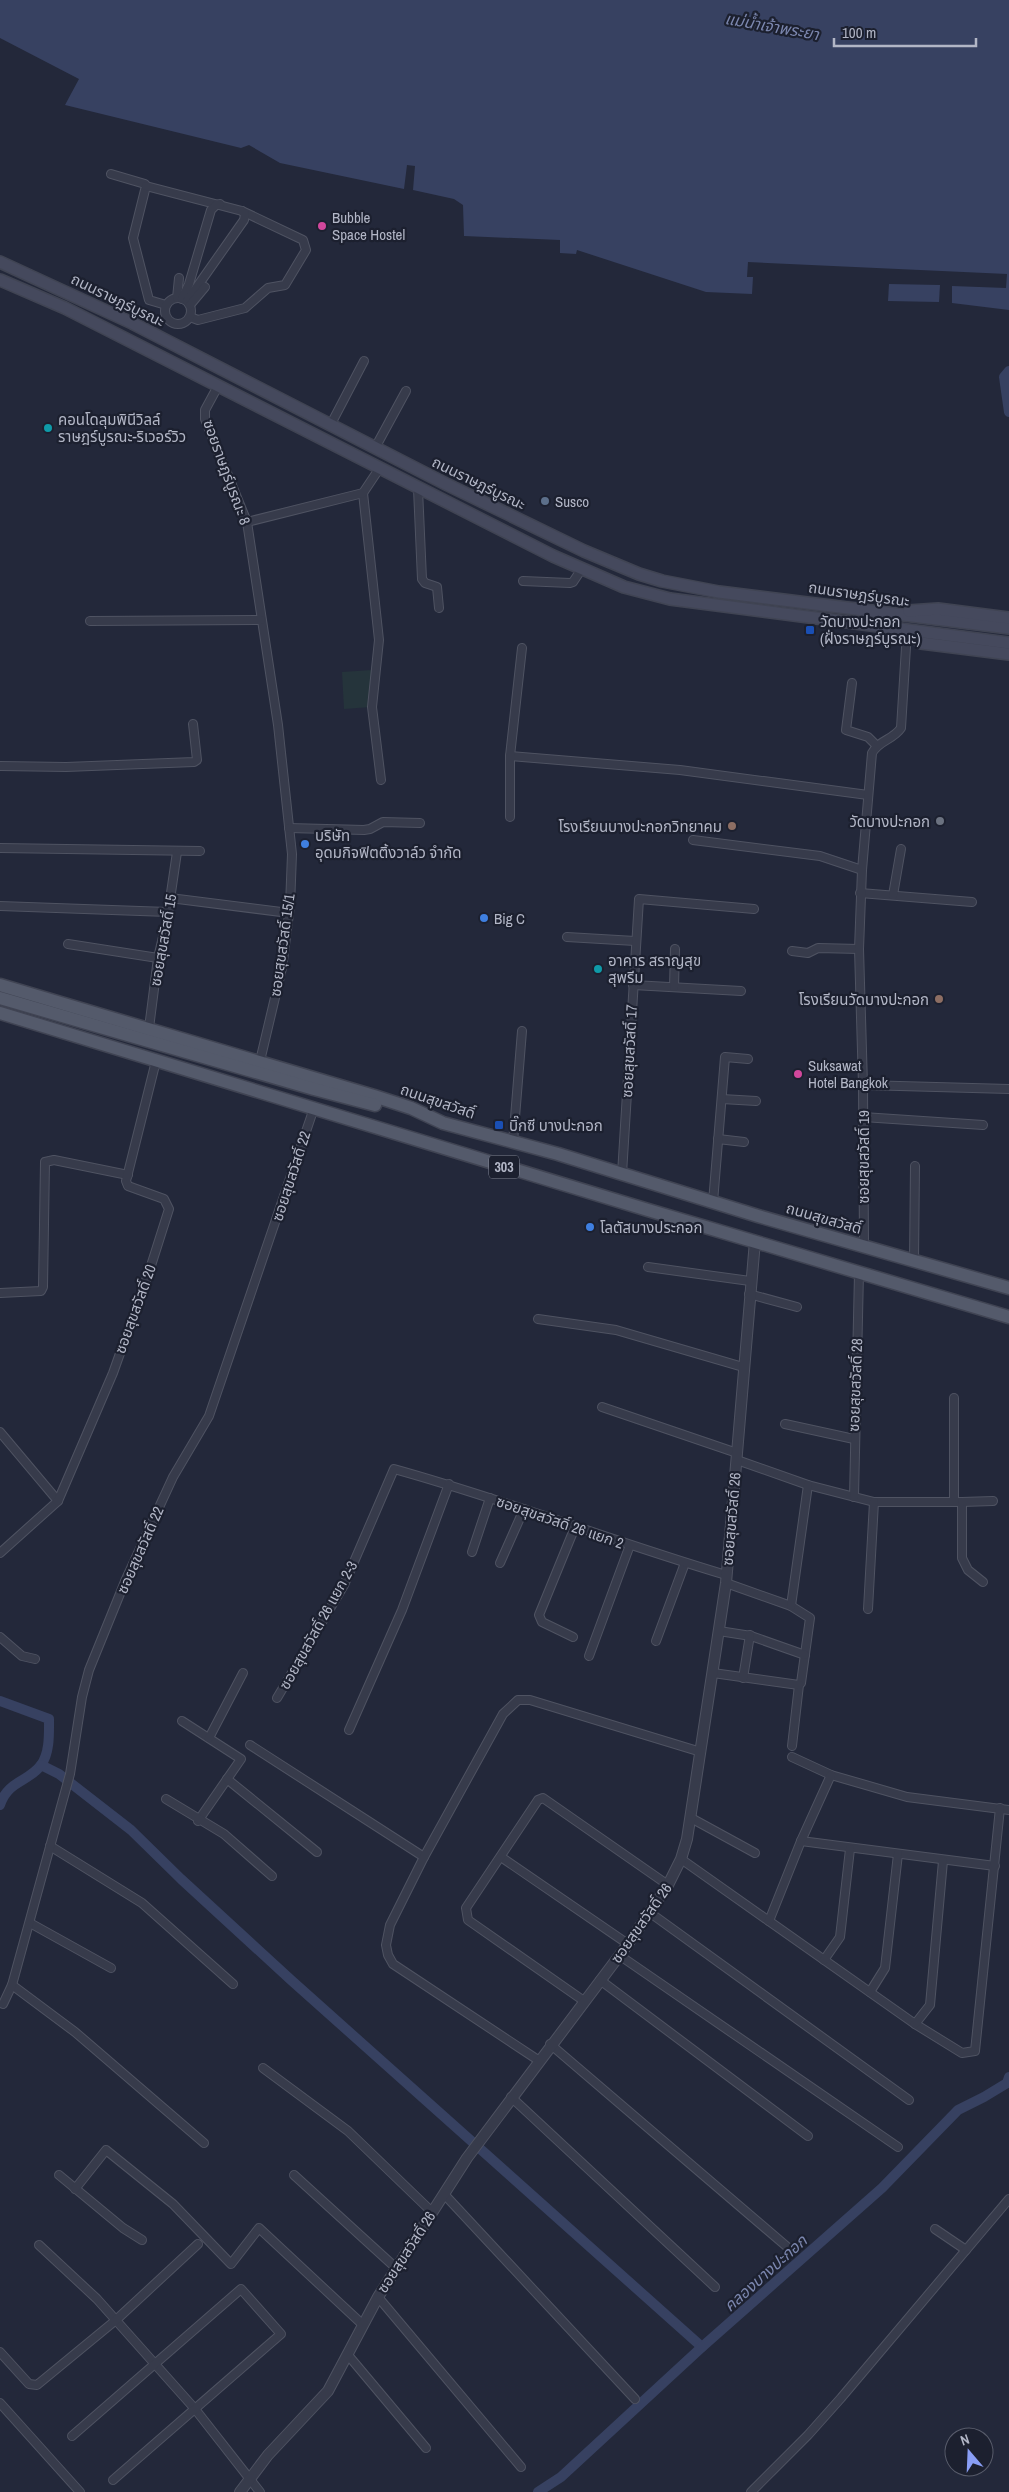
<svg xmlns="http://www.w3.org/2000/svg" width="1009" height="2492" font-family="'Archivo Narrow','Noto Sans Thai',sans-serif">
<rect width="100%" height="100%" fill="#23283a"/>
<path fill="#25343b" d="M 372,670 L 370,707 L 344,709 L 342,672 Z"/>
<g fill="#374161">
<path d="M 0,0 L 1009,0 L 1009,310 L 952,303 L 952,286 L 1006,288 L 1007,274 L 748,262 L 747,277 L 753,277 L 752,294 L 706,292 L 577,250 L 576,254 L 560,253 L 560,240 L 464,236 L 463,205 L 454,199 L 413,190 L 415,166 L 407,165 L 404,189 L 280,163 L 249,145 L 241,148 L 65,105 L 79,79 L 0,38 Z"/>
<path d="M 889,284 L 940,285 L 939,302 L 888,301 Z"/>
</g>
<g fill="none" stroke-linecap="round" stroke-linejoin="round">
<g stroke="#374161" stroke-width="10">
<path d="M 1009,371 L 1004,377 L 1009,412"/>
<path d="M 0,1701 L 49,1719 C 49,1733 50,1753 41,1765 C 29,1782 8,1780 0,1805"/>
<path d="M 41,1765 L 59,1774 L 131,1830 L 181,1879 L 291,1980 L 702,2347"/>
<path d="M 538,2492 L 561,2477 L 702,2347 L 882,2188 L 958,2110 L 984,2097 L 1007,2083 L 1009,2077"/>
</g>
<defs>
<g id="minor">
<path d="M 111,174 L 145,184 L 146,186 L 133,238 L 149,300 L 166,305"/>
<path d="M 146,186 L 242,211 L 303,240 L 306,250 L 285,285 L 268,288 L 245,308 L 198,320 L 190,317"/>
<circle cx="178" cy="311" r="13"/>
<path d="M 177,298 L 179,278"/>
<path d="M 182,299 L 189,284 L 211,210 L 216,205 L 220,204"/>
<path d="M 187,301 L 244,220 L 245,214 L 242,211"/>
<path d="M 190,305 L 205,287"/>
<path d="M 218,386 L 205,410 L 205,419 L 247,522 L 278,725 L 292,854 L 290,906 L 282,968 L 260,1061"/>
<path d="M 331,424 L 364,361"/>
<path d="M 375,448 L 406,391"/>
<path d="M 418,489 L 422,579 L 425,583 L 437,587 L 439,608"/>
<path d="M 363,493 L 379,640 L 372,707 L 381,780"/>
<path d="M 247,522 L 363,493 L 379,469"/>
<path d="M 523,581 L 570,583 L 573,582 L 581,570"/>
<path d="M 90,621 L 261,620"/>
<path d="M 852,683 L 846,730 L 868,737 L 876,745"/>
<path d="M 510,756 L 680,770 L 868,795"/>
<path d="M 0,766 L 66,767 L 194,762 L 197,760 L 193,724"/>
<path d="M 510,817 L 510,756 L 522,648"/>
<path d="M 289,828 L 364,830 L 370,829 L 383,822 L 420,823"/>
<path d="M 693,840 L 820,856 L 862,870"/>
<path d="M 0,848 L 200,851"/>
<path d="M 860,893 L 972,902"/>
<path d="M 893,895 L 901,849"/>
<path d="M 170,898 L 289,913"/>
<path d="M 0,906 L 168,912"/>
<path d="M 567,937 L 635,941"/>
<path d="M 68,944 L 158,958"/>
<path d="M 792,951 L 808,953 L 818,948 L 859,949"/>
<path d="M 633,985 L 741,991"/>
<path d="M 674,987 L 675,949"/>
<path d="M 149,1028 L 158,958 L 167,920 L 177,852"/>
<path d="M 863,1085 L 1009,1089"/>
<path d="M 722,1099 L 756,1101"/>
<path d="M 863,1117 L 983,1125"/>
<path d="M 718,1139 L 744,1142"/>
<path d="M 513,1142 L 522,1031"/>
<path d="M 622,1174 L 639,899 L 754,909"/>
<path d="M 713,1202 L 725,1057 L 748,1059"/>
<path d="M 864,1246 L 863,1085 L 859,949 L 862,870 L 872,753 C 879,740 893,740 901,728 L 907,631"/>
<path d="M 914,1261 L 915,1166"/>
<path d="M 648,1267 L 750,1281"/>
<path d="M 0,1293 L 41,1291 L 43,1287 L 45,1162 L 54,1160 L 128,1175"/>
<path d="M 749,1294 L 797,1307"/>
<path d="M 538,1319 L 616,1330 L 743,1367"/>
<path d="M 954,1398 L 954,1502"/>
<path d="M 602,1407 L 737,1453"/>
<path d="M 785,1424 L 854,1439"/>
<path d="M 0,1432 L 58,1501"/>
<path d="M 737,1460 L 808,1485 L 874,1502 L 962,1502 L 962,1558 L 968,1570 L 983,1582"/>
<path d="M 854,1497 L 859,1273"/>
<path d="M 962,1502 L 993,1501"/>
<path d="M 472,1552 L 490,1498"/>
<path d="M 0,1553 L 58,1501 L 113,1373 L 149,1272 L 169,1209 L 164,1199 L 128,1186 L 126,1181 L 156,1061"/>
<path d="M 500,1563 L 524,1509"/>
<path d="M 726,1583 L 791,1606 L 810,1618 L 801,1683 L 799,1685 L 792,1746"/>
<path d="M 791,1606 L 808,1485"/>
<path d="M 868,1609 L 874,1502"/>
<path d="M 719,1631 L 751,1636 L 805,1655"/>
<path d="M 0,1637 L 22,1656 L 35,1659"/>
<path d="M 573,1637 L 542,1622 L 539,1615 L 575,1527"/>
<path d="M 656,1641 L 685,1563"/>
<path d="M 589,1656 L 630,1545"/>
<path d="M 713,1673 L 799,1685"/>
<path d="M 743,1678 L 750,1635"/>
<path d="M 277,1698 L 344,1585 L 394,1469 C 506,1500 615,1542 726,1575"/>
<path d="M 182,1721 L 241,1759 L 198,1821"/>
<path d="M 349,1730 L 402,1610 L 449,1484"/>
<path d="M 209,1738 L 243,1673"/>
<path d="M 250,1745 L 424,1857"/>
<path d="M 792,1757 L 831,1775 L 907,1797 L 1009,1810"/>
<path d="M 227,1779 L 317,1852"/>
<path d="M 166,1799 L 224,1834 L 272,1876"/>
<path d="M 691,1818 L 755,1853"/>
<path d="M 801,1841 L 995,1866"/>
<path d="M 50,1846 L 142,1903 L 233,1984"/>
<path d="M 501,1857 L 628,1944"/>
<path d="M 681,1859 L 915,2024 L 962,2053 L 975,2051 L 1000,1808"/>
<path d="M 649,1912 L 909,2100"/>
<path d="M 769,1921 L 801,1841 L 831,1775"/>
<path d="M 30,1923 L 111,1968"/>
<path d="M 619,1955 L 898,2147"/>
<path d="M 824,1960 L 840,1937 L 850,1849"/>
<path d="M 600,1980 L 808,2136"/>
<path d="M 12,1985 L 75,2032 L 204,2143"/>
<path d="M 870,1992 L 885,1968 L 898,1854"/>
<path d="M 584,2001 L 468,1920 L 466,1908 L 538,1800 L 543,1798 L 668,1885"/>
<path d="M 3,2004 L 12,1985 L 70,1774 L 82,1697 L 89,1670 L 126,1579 L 173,1477 L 209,1416 L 314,1108"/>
<path d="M 915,2024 L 930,2005 L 943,1861"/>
<path d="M 550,2044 L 792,2251"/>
<path d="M 538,2060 L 393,1964 L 388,1955 L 386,1945 L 390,1925 L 424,1857 L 503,1714 L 518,1700 L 530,1700 L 701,1752"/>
<path d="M 263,2068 L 348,2131 L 432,2212"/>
<path d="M 511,2097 L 715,2287"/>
<path d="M 59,2175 L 123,2228 L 142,2240"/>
<path d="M 294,2175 L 396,2268"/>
<path d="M 75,2189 L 106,2150 L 173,2204 L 231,2264 L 259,2228 L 362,2324"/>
<path d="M 444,2194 L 635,2399"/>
<path d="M 935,2229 L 966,2250"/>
<path d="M 39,2245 L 97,2299 L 195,2409 L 260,2492"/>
<path d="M 378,2297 L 521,2467"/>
<path d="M 0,2352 L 29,2384 L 37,2385 L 116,2320 L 198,2244"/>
<path d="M 348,2355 L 426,2448"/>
<path d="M 0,2403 L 80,2492"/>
<path d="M 72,2436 L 241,2289 L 281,2334 L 113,2480"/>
<path d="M 751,2492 L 808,2435 L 841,2398 L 1009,2199"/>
</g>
<path id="tertiary" d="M 240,2492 L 268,2455 L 328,2391 L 378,2297 L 467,2158 L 628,1944 L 668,1885 L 681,1859 L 687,1839 L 726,1583 L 755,1241"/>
<g id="secondary">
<path d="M 0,262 L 132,323 L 446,484 L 584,551 L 639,574 L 662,581 L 719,592 L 1009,628"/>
<path d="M 0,280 L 65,308 L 553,556 L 624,587 L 670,599 L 1009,643"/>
<path d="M 909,611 L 938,609 L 1009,618"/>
<path d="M 907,631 L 921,643 L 1009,654"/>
</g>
<g id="primary">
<path d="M 0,985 L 374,1096 L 411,1108 L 443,1123 L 558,1154 L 758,1216 L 1009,1288"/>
<path d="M 0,998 L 314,1089 L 375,1105"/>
<path d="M 0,1013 L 648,1210 L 1009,1317"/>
</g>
</defs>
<use href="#minor" stroke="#4f5362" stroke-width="10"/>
<use href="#tertiary" stroke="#4f5362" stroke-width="12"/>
<use href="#secondary" stroke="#404453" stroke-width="14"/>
<use href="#primary" stroke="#404453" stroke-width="15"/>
<use href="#minor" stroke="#373b4b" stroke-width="8"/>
<use href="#tertiary" stroke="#373b4b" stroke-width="10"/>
<use href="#secondary" stroke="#45495d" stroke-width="11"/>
<use href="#primary" stroke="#545a6b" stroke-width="12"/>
</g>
<g fill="#d1479c" stroke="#1c202f" stroke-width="2">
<circle cx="322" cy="226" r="5"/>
<circle cx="798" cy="1074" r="5"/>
</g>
<g fill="#0f9aa8" stroke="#1c202f" stroke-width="2">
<circle cx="48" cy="428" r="5"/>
<circle cx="598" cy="969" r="5"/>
</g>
<circle fill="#5c6f8a" stroke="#1c202f" stroke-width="2" cx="545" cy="501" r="5"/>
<g fill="#1a4fb4" stroke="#1c202f" stroke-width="2">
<rect x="805" y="625" width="10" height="10" rx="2.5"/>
<rect x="494" y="1120" width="10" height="10" rx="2.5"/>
</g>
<circle fill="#6b7280" stroke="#1c202f" stroke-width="2" cx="940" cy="821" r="5"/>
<g fill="#8d6e63" stroke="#1c202f" stroke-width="2">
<circle cx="732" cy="826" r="5"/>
<circle cx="939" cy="999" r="5"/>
</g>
<g fill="#3f7fe0" stroke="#1c202f" stroke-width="2">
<circle cx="305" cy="844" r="5"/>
<circle cx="484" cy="918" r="5"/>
<circle cx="590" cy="1227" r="5"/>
</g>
<g text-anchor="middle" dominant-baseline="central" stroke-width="4.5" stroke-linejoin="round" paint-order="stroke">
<rect fill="#1c202f" stroke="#858999" stroke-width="1" x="489" y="1155.5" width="30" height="23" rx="4"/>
<g font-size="14" font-weight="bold" fill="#b2b6c6">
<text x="504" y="1167">303</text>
</g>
<g font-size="15" fill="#b2b6c6" stroke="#1c202f" text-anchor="start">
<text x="332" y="217">Bubble<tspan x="332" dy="17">Space Hostel</tspan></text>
<text x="58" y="419">คอนโดลุมพินีวิลล์<tspan x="58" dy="17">ราษฎร์บูรณะ-ริเวอร์วิว</tspan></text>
<text x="555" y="501">Susco</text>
<text x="820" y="621">วัดบางปะกอก<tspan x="820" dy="17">(ฝั่งราษฎร์บูรณะ)</tspan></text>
<text x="930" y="821" text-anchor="end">วัดบางปะกอก</text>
<text x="722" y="826" text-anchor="end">โรงเรียนบางปะกอกวิทยาคม</text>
<text x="315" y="835">บริษัท<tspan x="315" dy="17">อุดมกิจฟิตติ้งวาล์ว จำกัด</tspan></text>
<text x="494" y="918">Big C</text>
<text x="608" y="960">อาคาร สราญสุข<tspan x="608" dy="17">สุพรีม</tspan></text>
<text x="929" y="999" text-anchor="end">โรงเรียนวัดบางปะกอก</text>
<text x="808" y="1065">Suksawat<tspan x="808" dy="17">Hotel Bangkok</tspan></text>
<text x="509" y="1125">บิ๊กซี บางปะกอก</text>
<text x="600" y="1227">โลตัสบางประกอก</text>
</g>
<g font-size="15" fill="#b2b6c6" stroke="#1c202f">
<text transform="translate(118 300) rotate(26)">ถนนราษฎร์บูรณะ</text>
<text transform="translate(227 472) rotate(70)">ซอยราษฎร์บูรณะ 8</text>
<text transform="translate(479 483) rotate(26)">ถนนราษฎร์บูรณะ</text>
<text transform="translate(859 594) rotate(8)">ถนนราษฎร์บูรณะ</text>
<text transform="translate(163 940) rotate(-80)">ซอยสุขสวัสดิ์ 15</text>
<text transform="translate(282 945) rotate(-82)">ซอยสุขสวัสดิ์ 15/1</text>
<text transform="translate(629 1051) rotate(-87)">ซอยสุขสวัสดิ์ 17</text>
<text transform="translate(438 1101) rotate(19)">ถนนสุขสวัสดิ์</text>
<text transform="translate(863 1157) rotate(-90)">ซอยสุขสวัสดิ์ 19</text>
<text transform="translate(291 1176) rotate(-72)">ซอยสุขสวัสดิ์ 22</text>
<text transform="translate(824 1218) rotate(16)">ถนนสุขสวัสดิ์</text>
<text transform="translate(135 1309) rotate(-70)">ซอยสุขสวัสดิ์ 20</text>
<text transform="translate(855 1385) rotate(-88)">ซอยสุขสวัสดิ์ 28</text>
<text transform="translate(731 1519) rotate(-85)">ซอยสุขสวัสดิ์ 26</text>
<text transform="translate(560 1522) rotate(19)">ซอยสุขสวัสดิ์ 26 แยก 2</text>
<text transform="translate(140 1550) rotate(-66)">ซอยสุขสวัสดิ์ 22</text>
<text transform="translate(318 1625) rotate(-61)">ซอยสุขสวัสดิ์ 26 แยก 2-3</text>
<text transform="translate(641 1923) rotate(-55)">ซอยสุขสวัสดิ์ 26</text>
<text transform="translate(406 2252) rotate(-57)">ซอยสุขสวัสดิ์ 26</text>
</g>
<g font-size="16" font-style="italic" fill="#7b86ae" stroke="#1c202f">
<text transform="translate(772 26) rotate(10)">แม่น้ำเจ้าพระยา</text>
<text transform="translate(765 2273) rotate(-42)">คลองบางปะกอก</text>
</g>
</g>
<g transform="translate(969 2452) rotate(341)"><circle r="24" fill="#1c202f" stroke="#585c6b"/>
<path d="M0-4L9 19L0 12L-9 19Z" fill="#899ef5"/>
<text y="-8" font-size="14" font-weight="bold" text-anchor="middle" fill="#b2b6c6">N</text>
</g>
<path d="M834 38v8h142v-8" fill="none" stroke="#b2b6c6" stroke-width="2.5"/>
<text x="842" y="38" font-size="15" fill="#b2b6c6" stroke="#1c202f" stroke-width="4" paint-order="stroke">100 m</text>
</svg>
